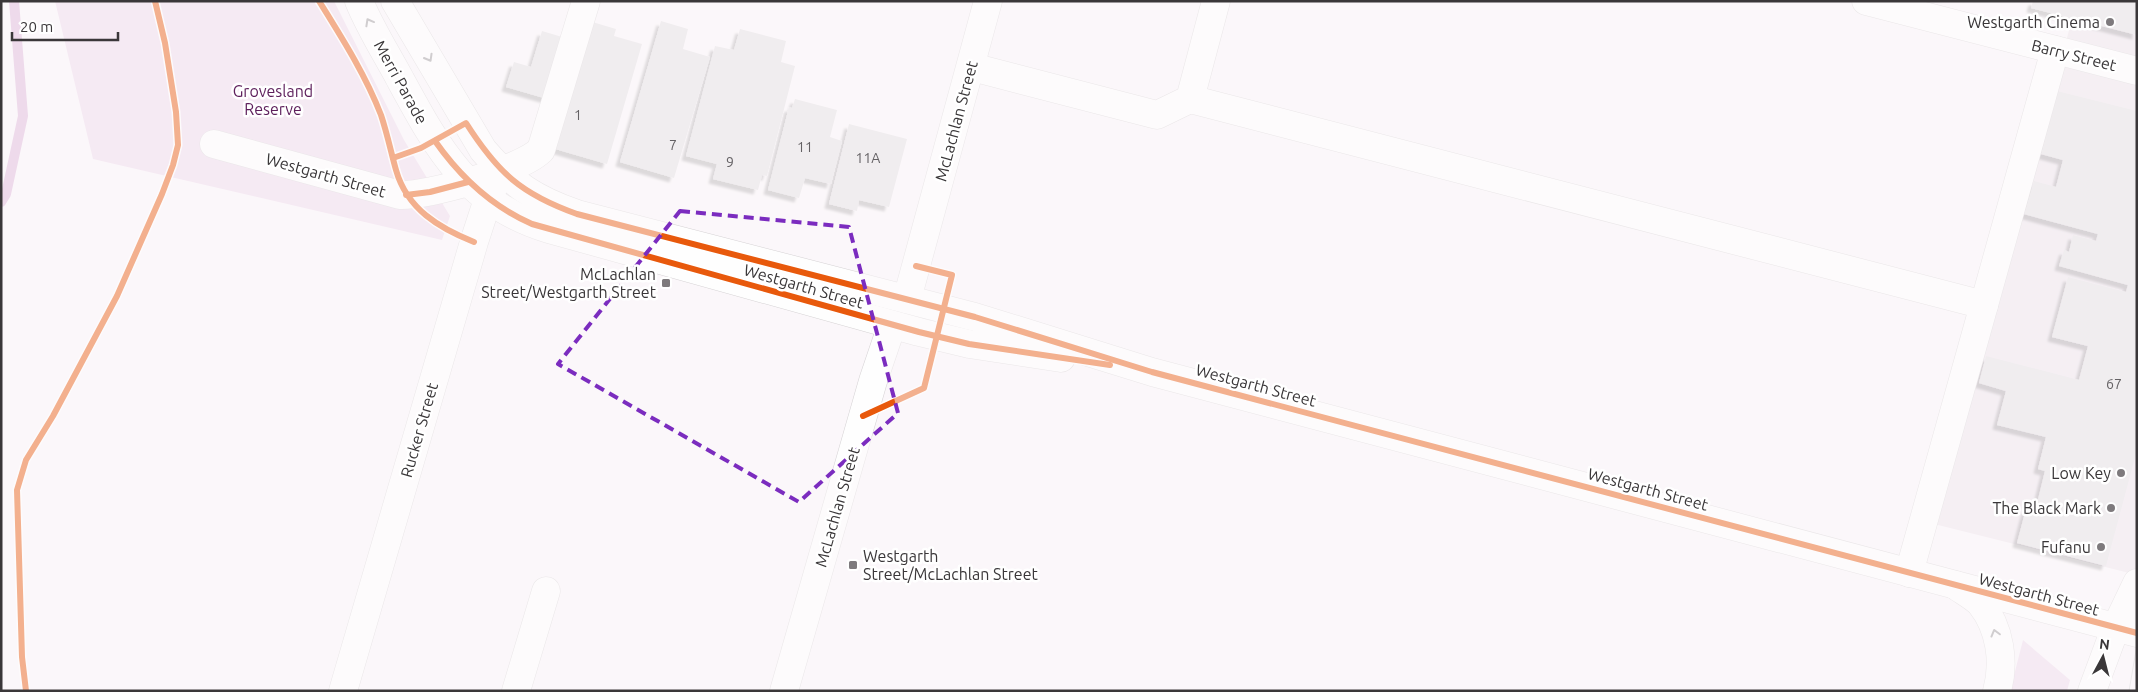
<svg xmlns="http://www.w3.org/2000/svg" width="2138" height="692" font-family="Ubuntu,sans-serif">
<defs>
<filter id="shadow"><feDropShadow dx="-4.5" dy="4.5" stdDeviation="1" flood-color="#0004"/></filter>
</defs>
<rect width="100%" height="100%" fill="#fbf7fa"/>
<path fill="#ede5ec" d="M 2077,1 L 2137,1 L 2137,575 L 1934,524 Z"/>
<g fill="#eed9ec">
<path d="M 55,1 L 334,1 L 404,140 L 450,216 L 442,240 L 93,159 Z"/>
<path d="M 2023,640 L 2070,680 L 2067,691 L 2010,691 Z"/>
</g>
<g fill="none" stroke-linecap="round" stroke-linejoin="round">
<path stroke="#deb7da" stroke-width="10" d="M 1,202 L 6,194 L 23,116 L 14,1"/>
</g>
<g fill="#e3e0e3" filter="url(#shadow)">
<path d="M 2033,1 L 2137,1 L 2137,35 L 2031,8 Z"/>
<path d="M 589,21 L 616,29 L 614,36 L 642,44 L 607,164 L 552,148 Z"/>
<path d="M 661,21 L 688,29 L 683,49 L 710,57 L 674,178 L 620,162 Z"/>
<path d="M 740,29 L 786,41 L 781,62 L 795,66 L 767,176 L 762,175 L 758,190 L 713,179 L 717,164 L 686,156 L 715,46 L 734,50 Z"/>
<path d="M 542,31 L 569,39 L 551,100 L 506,87 L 514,62 L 531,67 Z"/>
<path d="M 2057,91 L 2137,111 L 2137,450 L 2106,566 L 2017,543 L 2026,509 L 2035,512 L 2045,471 L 2038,469 L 2046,437 L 1997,425 L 2006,391 L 1979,383 L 1986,356 L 2079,380 L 2088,346 L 2052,337 L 2068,277 L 2126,292 L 2128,285 L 2059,266 L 2064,250 L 2069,252 L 2073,235 L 2096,241 L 2098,234 L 2024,214 L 2034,181 L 2056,187 L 2063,160 L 2041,154 Z"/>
<path d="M 795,99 L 837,110 L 830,137 L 842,141 L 831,184 L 805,178 L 799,198 L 768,190 L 789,107 L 792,108 Z"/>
<path d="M 849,124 L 907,139 L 889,207 L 859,200 L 857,211 L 829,204 Z"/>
</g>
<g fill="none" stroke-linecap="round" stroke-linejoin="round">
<defs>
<g id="minor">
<path d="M 1866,1 L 2137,71"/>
<path d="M 972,67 L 1157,115 L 1190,99 L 1984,305 L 1909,573"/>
<path d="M 1190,99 L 1216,1"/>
<path d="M 214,144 L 400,195 C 428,196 521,170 541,150 L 586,1"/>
<path d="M 907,299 L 988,1"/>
<path d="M 1984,305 L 2055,50"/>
<path d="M 1955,585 C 1963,591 1975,597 1981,604 C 2000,628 2005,662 1997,691"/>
<path d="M 343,691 L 474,242 L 488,199 L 501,170"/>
<path d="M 516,691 L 546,591"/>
<path d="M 784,691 L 873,381 L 892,325"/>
</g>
<g id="major">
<path d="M 359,1 C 370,28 386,53 400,79 C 438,149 468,205 549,229 L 919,332 L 969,344 L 1061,358"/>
<path d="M 395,1 L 483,150 C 513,185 534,199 577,214 L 975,317 L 1152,372 L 2137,633"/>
<path d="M 2092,691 L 2115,629 L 2137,583"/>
</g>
</defs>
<use href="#minor" stroke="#d6d3d5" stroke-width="29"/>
<use href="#major" stroke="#d6d3d5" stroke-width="29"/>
<use href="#minor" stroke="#fefefe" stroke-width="28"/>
<use href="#major" stroke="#fefefe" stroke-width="28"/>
<path stroke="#dad9da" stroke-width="1" d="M 2129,691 L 2137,645"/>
<defs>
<g id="cycleway">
<path d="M 319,1 C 342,38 365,74 381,115 C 387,133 391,152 396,170 C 407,209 439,228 474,242"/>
<path d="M 435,141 C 461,178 491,206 532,224 L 919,332 L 969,344 L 1110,365"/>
<path d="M 393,158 L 421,148 L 466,123 C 498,173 521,194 577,214 L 975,317 L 1152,372 L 2137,633"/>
<path d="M 406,195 L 430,192 L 468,182"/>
<path d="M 863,416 L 924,388 L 952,275 L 916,266"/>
<path d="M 26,691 L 22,657 L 17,490 L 26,460 L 53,416 L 117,296 L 162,194 L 173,165 L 178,145 L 176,112 L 165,43 L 155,1"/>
</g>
</defs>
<use href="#cycleway" stroke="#fff" stroke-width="9"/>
<use href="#cycleway" stroke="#e8590c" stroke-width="6"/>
</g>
<defs><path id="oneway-chevron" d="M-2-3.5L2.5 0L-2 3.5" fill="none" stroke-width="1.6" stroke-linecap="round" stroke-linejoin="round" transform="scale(1.25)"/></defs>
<g stroke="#9c9a9c">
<use href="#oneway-chevron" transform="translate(369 22) rotate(-119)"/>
<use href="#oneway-chevron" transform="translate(429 58) rotate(60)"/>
<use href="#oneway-chevron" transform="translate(1995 633) rotate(-105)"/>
</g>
<path d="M0 0H2138V692H0ZM 680,211 L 849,227 L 898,413 L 799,502 L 558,364 Z" fill="#fbf7fa" fill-opacity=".55" fill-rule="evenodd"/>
<path fill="none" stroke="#7b2cbf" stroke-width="4" stroke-dasharray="10 6" stroke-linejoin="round" d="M 680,211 L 849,227 L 898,413 L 799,502 L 558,364 Z"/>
<g fill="#7e7a7d" stroke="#fff" stroke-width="2">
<circle cx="2110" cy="22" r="5"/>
<rect x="661" y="278" width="10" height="10" rx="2.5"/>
<circle cx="2121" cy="473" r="5"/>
<circle cx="2111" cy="508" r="5"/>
<circle cx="2101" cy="547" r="5"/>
<rect x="848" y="560" width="10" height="10" rx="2.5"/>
</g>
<g text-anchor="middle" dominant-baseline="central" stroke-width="5" stroke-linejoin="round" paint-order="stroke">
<g font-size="14" fill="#646164">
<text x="578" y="115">1</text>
<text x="673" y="145">7</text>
<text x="805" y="147">11</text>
<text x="868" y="158">11A</text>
<text x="730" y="162">9</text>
<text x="2114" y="384">67</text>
</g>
<g font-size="16" fill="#3a3739" stroke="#fff" text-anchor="end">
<text x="2100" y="22">Westgarth Cinema</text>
<text x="656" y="274">McLachlan<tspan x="656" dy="18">Street/Westgarth Street</tspan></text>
<text x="2111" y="473">Low Key</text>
<text x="2101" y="508">The Black Mark</text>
<text x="2091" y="547">Fufanu</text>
<text x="863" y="556" text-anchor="start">Westgarth<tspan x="863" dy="18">Street/McLachlan Street</tspan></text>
</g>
<g font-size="16" fill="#3a3739" stroke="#fff">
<text transform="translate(2074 55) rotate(14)">Barry Street</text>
<text transform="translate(401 82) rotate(61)">Merri Parade</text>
<text transform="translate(956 121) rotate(-75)">McLachlan Street</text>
<text transform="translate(326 175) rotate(16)">Westgarth Street</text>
<text transform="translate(804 286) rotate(16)">Westgarth Street</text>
<text transform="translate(1256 385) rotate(15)">Westgarth Street</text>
<text transform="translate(419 430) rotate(-74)">Rucker Street</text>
<text transform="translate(1648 489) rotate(15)">Westgarth Street</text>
<text transform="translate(837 507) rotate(-74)">McLachlan Street</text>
<text transform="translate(2039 594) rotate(15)">Westgarth Street</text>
</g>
<g font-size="16" fill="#5d1f5b" stroke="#fff">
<text x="273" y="91">Grovesland<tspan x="273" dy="18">Reserve</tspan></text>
</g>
</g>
<rect width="2138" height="692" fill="none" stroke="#3a3739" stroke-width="5"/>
<g transform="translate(2103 657) rotate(7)" stroke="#ffffff" stroke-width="4" paint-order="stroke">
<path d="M0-4L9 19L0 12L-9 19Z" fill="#3a3739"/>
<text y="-8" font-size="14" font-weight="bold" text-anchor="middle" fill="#3a3739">N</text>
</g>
<path d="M12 32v8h106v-8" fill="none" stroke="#3a3739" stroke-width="2.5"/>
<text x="20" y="32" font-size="15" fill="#3a3739" stroke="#ffffff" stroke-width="4" paint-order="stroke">20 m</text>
</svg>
